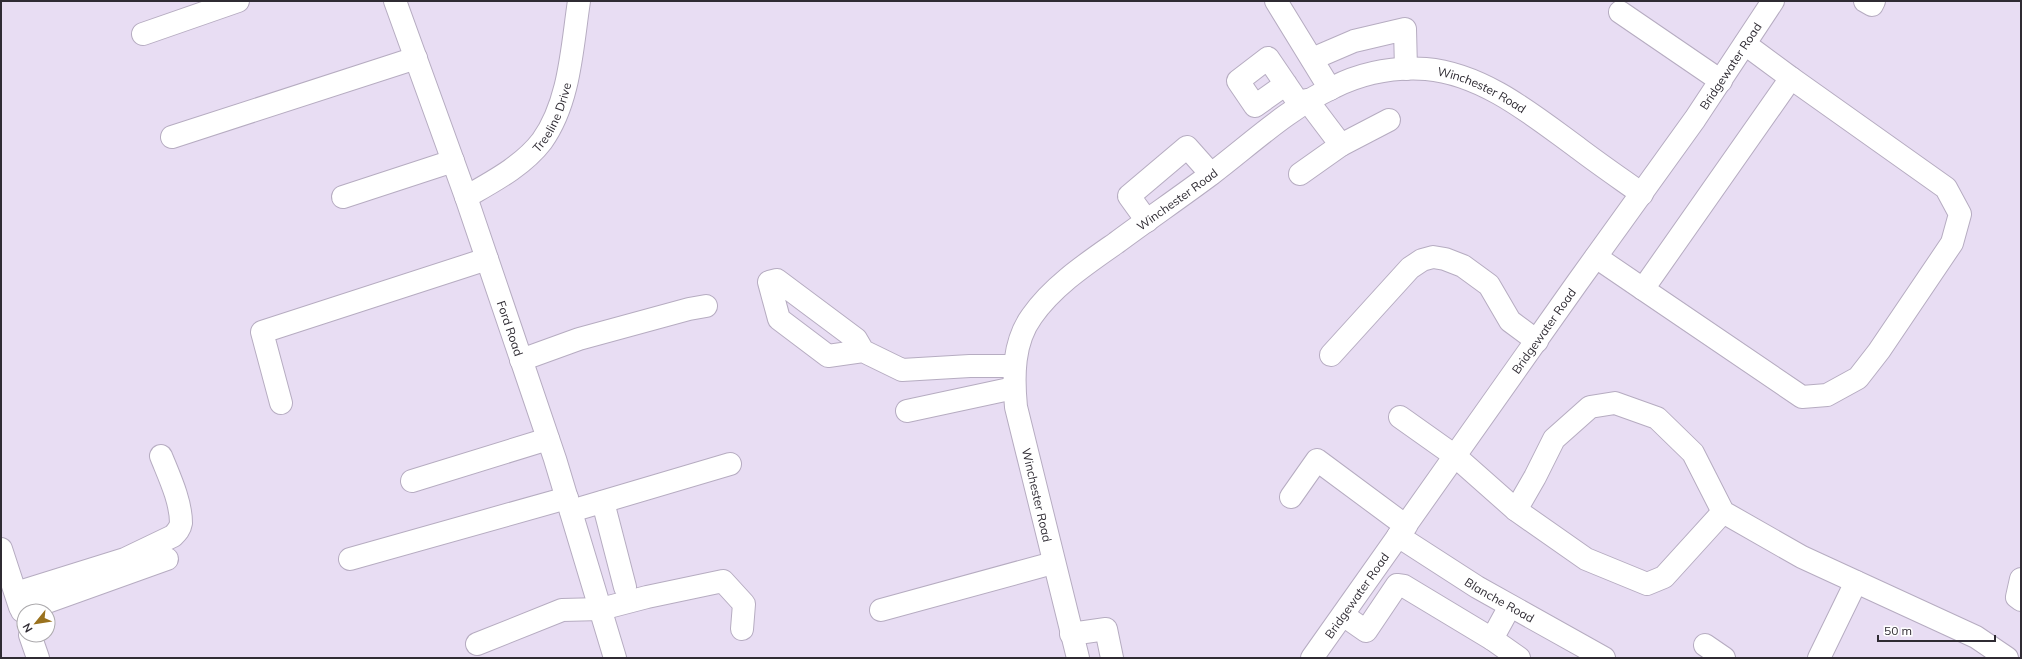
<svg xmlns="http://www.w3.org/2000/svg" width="2022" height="659" font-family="Mulish,sans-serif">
<rect width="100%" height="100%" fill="#e8ddf3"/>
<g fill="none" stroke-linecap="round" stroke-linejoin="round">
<defs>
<g id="minor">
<path id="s1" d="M 395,1 L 466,197 L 555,459 L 615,658"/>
<path d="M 1276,1 L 1330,89"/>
<path d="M 1865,1 L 1872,5 L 1874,1"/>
<path d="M 1620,12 L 1721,81"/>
<path d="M 143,34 L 238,1"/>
<path d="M 1312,59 L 1354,41 L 1405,29 L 1406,69"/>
<path d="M 1286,84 L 1255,106 L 1238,81 L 1268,58 L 1300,105"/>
<path d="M 172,137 L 416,58"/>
<path d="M 1341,145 L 1389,120"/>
<path d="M 1300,174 L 1341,145 L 1307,100"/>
<path d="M 343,197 L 453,161"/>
<path id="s2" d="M 466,197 C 492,182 523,166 542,141 C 570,102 572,47 579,1"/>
<path d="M 1147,221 L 1129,196 L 1187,147 L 1211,174"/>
<path d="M 1596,257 L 1643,289 L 1791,78 L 1745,44"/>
<path d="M 1643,289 L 1802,397 L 1827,395 L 1858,378 L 1879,351 L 1952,243 L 1960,214 L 1946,188 L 1791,78"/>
<path d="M 863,351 L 828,356 L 779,319 L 769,282 L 777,280 L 856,339 L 863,351 L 902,370 L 970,366 L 1015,366"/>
<path d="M 1331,355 L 1410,268 L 1422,260 L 1433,257 L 1445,259 L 1463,266 L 1489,285 L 1510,321 L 1537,341"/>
<path d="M 521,360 L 579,339 L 689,309 L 706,306"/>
<path d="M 281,403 L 262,332 L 487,259"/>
<path d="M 907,411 L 1014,388"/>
<path d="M 1400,417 L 1455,456 L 1516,510 L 1535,477 L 1554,439 L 1590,407 L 1615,403 L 1657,418 L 1693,453 L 1723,512 L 1802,557 L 1976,637 L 2007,658"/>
<path d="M 412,481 L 548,439"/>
<path d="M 1291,497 L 1317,460 L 1406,526"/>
<path d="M 603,502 L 625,587"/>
<path d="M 1516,510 L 1586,559 L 1647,584 L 1664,577 L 1723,512"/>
<path d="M 571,511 L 730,464"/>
<path id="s3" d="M 1398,536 L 1477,587 L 1604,658"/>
<path d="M 1,549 L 20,607"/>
<path d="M 350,559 L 567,498"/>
<path d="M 2021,579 L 2017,597 L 2021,600"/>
<path d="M 16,593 L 125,559 L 173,536 C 177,532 180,529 181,523 C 181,501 169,476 161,456"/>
<path d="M 1510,606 L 1492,639 L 1519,658"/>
<path d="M 881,610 L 1053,563"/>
<path d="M 22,611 L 167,559"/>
<path d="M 1343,615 L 1366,631 L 1397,585 L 1404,586 L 1492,639"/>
<path d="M 1071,634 L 1106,629 L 1112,658"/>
<path d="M 30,635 L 38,658"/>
<path d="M 477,644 L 562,610 L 601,609 L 647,597 L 723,581 L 744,604 L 742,629"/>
<path d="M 1705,645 L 1724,658"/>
<path id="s4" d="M 1078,658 L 1016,407 C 1013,376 1013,342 1032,316 C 1053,286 1086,264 1116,243 C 1147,220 1179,198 1210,175 C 1251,144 1287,109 1334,87 C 1362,73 1395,67 1426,69 C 1484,74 1534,116 1578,148 C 1599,164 1621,179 1642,194"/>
<path d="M 1819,658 L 1856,582"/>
</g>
<g id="major">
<path id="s5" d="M 1312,658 L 1577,283 L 1695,119 L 1773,1"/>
</g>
</defs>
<use href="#minor" stroke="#b6acc1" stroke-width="24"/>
<use href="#major" stroke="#b6acc1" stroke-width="24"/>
<use href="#minor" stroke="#fff" stroke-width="22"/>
<use href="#major" stroke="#fff" stroke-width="22"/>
</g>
<g text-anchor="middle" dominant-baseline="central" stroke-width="3" stroke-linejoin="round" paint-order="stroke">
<g font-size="12" fill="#2f2b33" stroke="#fff">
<text stroke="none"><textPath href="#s5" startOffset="725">Bridgewater Road</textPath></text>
<text stroke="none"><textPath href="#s4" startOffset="888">Winchester Road</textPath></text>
<text stroke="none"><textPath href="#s2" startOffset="121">Treeline Drive</textPath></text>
<text stroke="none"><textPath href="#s4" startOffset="540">Winchester Road</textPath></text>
<text stroke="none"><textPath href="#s1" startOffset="347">Ford Road</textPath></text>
<text stroke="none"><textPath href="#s5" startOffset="401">Bridgewater Road</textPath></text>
<text transform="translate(1037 495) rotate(77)">Winchester Road</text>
<text stroke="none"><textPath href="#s5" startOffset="77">Bridgewater Road</textPath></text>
<text stroke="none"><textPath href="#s3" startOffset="120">Blanche Road</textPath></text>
</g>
</g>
<rect width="2022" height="659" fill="none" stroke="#2f2b33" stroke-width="4"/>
<g transform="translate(36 623) rotate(240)"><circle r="19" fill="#ffffff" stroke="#acaaad"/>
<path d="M0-3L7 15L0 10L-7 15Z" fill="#9a721e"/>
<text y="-6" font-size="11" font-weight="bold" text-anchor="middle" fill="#2f2b33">N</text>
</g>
<path d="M1878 635v6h117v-6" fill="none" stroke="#2f2b33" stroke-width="2"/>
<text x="1884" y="635" font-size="12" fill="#2f2b33" stroke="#ffffff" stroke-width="3" paint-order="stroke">50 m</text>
</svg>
